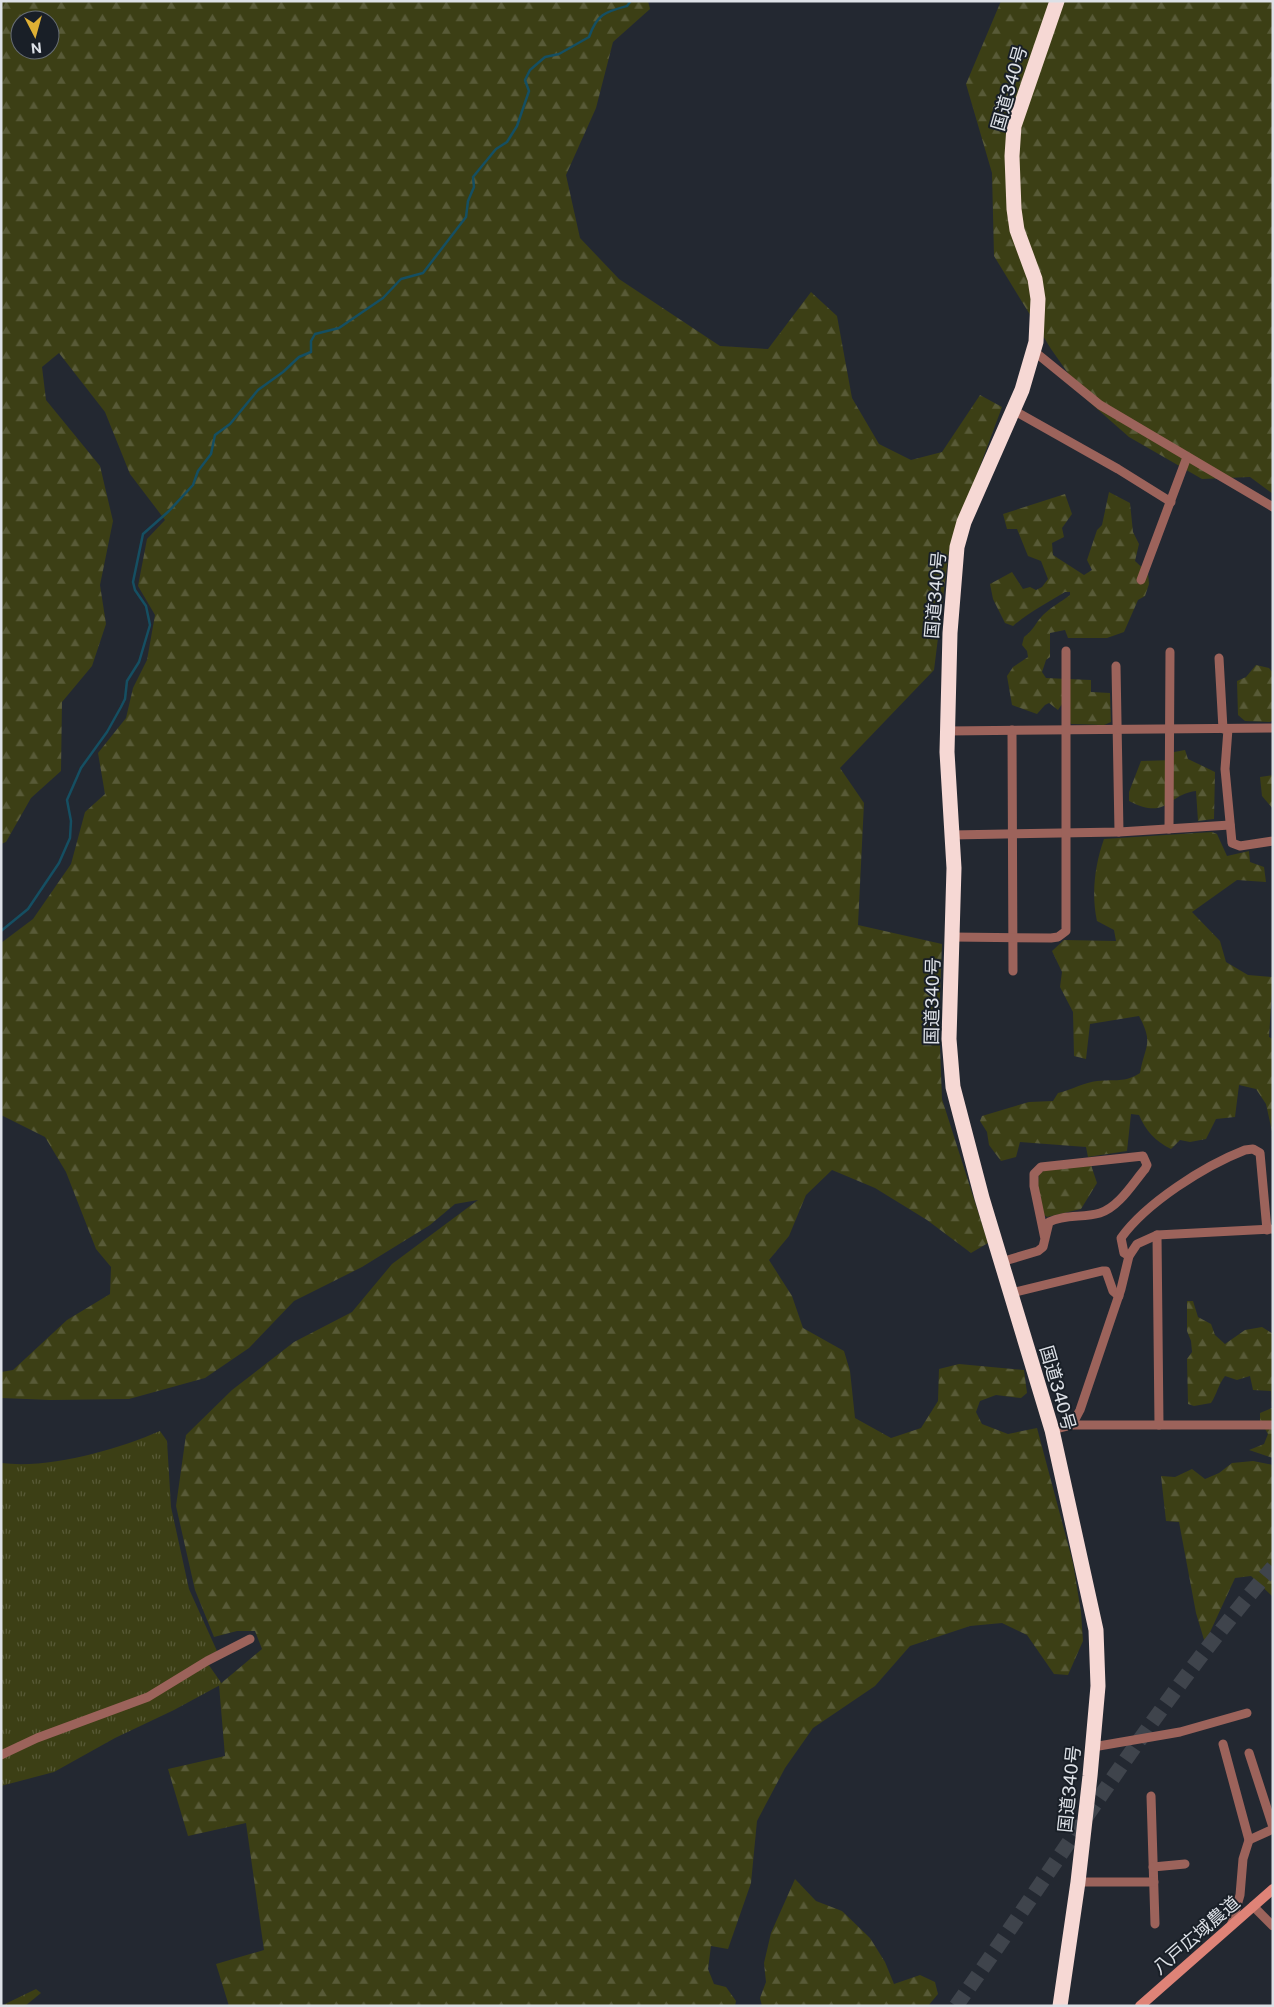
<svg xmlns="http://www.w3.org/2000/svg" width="1274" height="2007" font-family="'Public Sans','Noto Sans JP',sans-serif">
<defs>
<pattern id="grass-tufts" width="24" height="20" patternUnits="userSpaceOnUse" patternTransform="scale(1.25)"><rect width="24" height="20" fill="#3c3f15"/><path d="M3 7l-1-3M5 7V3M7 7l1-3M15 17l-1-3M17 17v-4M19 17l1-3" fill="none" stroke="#585a37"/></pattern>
<pattern id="forest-firs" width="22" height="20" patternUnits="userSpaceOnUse" patternTransform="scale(1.25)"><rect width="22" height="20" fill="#3c3f15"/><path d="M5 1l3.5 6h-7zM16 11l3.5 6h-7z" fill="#585a37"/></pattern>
</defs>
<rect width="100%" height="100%" fill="#232831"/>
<g fill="url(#grass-tufts)">
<path d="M 160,1431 L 167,1441 L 171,1507 L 189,1589 L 217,1651 L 204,1658 L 222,1684 L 174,1710 L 115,1738 L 54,1772 L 1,1786 L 1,1463 C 50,1469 116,1450 160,1431 Z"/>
<path d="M 36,1989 L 41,1993 L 25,2006 L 1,2006 Z"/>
</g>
<g fill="url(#forest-firs)" fill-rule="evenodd">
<path d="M 1,1 L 648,1 L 650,9 L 613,42 L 596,108 L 566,175 L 580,238 L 619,279 L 720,346 L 768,349 L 811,292 L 837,316 L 852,398 L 879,444 L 911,460 L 942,452 L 980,395 L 1002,407 L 949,550 L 934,670 L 840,768 L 864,803 L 858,925 L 942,944 L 939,1021 L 942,1099 L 988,1243 L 971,1253 L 927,1220 L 875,1188 L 832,1170 L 806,1195 L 789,1236 L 769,1260 L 792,1296 L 803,1328 L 844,1351 L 850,1371 L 855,1418 L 891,1438 L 921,1428 L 938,1401 L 939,1369 L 959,1364 L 1024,1370 L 1027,1393 L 1021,1398 L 996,1395 L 980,1401 L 976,1412 L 982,1424 L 1008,1434 L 1037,1428 L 1073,1563 L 1081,1612 L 1083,1641 L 1068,1675 L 1054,1674 L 1027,1635 L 1002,1623 L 970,1626 L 910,1646 L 875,1686 L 813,1728 L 785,1768 L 757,1821 L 751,1883 L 728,1949 L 711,1946 L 708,1969 L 714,1984 L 726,1987 L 736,2001 L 735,2006 L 229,2006 L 216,1964 L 264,1950 L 246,1823 L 188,1836 L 168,1769 L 225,1756 L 219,1685 L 262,1649 L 255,1631 L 237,1631 L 214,1637 L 195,1590 L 176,1506 L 186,1435 L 232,1390 L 294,1342 L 352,1312 L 392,1264 L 478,1200 L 455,1204 L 430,1225 L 362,1267 L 294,1301 L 249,1348 L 205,1378 L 129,1399 L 51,1400 L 1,1398 L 1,1372 L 13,1370 L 67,1320 L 110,1294 L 111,1267 L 96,1249 L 66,1172 L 45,1137 L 1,1115 L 1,943 L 33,919 L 71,864 L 85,812 L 105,794 L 98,753 L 126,718 L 133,688 L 147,660 L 155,615 L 138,586 L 147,539 L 165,520 L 130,474 L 105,412 L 59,353 L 42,367 L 46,400 L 100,466 L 113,521 L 100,585 L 106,624 L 92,666 L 62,702 L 61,771 L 31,798 L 6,842 L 1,844 ZM 20,20 L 50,20 L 50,50 L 20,50 Z"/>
<path d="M 1001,1 L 1273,1 L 1273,494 L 1250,477 L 1202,479 L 1129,437 L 1087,400 L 1051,349 L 994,256 L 992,173 L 966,84 Z"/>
<path d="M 1109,492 L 1130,503 L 1133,532 L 1139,544 L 1135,561 L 1148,573 L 1149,584 L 1145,596 L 1138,600 L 1124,632 L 1107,638 L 1068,638 L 1065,630 L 1050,633 L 1050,657 L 1046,660 L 1042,672 L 1046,678 L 1091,680 L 1091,692 L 1110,693 L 1111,722 L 1104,725 L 1071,724 L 1062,704 L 1058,710 L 1049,703 L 1045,705 L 1037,714 L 1012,705 L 1007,676 L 1013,667 L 1028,657 L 1027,651 L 1022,645 L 1024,637 C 1033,631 1036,622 1043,615 C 1051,607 1061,602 1070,595 L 1070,592 L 1065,592 C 1047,603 1029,612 1013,626 L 1005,623 L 993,599 L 990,584 L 1012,572 L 1023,589 L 1030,587 L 1036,590 L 1042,587 L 1048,579 L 1041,561 L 1028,556 L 1017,529 L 1007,529 L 1003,514 L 1065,494 L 1072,514 L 1062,528 L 1064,537 L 1052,543 L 1053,555 L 1084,575 L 1092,570 L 1087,560 L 1097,530 L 1102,525 Z"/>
<path d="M 1256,665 L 1269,668 L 1273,673 L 1273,720 L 1270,722 L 1245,721 L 1238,715 L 1237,681 L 1246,677 Z"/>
<path d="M 1185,750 L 1188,759 L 1215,772 L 1214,819 L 1198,821 L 1196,791 C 1167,794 1168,821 1129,801 L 1129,792 L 1141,761 L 1174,760 L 1174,752 Z"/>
<path d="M 1273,775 L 1273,809 L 1262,796 L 1260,777 Z"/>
<path d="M 1212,832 L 1217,834 L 1227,856 L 1249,851 L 1250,862 L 1264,867 L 1266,882 L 1237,880 L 1192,912 L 1220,941 L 1226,962 L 1248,975 L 1273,977 L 1269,1037 L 1273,1039 L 1273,1136 L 1266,1104 L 1256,1089 L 1239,1085 L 1235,1117 L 1216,1119 L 1206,1139 L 1190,1142 L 1180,1140 L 1171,1149 C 1155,1141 1146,1131 1139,1115 L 1131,1114 L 1127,1151 L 1088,1157 L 1086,1147 L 1020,1142 L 1016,1157 L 1001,1161 L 989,1145 L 987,1132 L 980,1121 L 982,1116 L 1029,1102 L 1053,1101 L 1058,1093 C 1071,1090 1085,1082 1097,1081 C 1116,1079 1124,1083 1140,1073 C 1145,1045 1154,1044 1139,1016 L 1090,1024 L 1086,1059 L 1074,1056 L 1073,1012 L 1060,987 L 1062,972 L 1052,951 L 1064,940 L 1116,941 L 1114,930 L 1097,921 C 1091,894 1095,864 1104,839 Z"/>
<path d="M 1091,1165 L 1097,1183 L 1081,1209 L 1047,1217 L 1044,1215 L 1038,1185 L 1039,1174 L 1045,1170 Z"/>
<path d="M 1187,1301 L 1193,1301 L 1198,1317 L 1211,1324 L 1215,1335 L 1225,1344 L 1245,1330 L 1262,1327 L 1273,1334 L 1273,1458 L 1249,1450 L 1264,1444 L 1268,1434 L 1260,1420 L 1260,1413 L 1272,1408 L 1271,1391 L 1253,1390 L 1250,1376 L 1237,1380 L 1225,1376 C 1218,1385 1217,1394 1211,1403 L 1194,1406 L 1188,1404 L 1187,1359 L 1192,1352 L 1191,1341 L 1187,1331 Z"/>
<path d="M 1253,1461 L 1273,1465 L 1273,1597 L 1251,1576 L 1235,1578 L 1205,1643 L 1196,1613 L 1179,1522 L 1166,1521 L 1161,1476 L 1175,1477 L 1192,1469 L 1205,1479 L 1219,1473 L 1232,1463 Z"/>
<path d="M 795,1879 L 816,1901 L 842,1911 L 870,1938 L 885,1962 L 894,1984 L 920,1975 L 935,1982 L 938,1994 L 928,2006 L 762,2006 L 760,1998 L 766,1982 L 764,1963 L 771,1933 Z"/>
</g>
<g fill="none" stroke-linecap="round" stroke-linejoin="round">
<path stroke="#154f62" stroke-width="2.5" d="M 1,931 L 28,909 L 59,863 L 70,838 L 71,821 L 67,800 L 81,768 L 107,732 L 121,707 L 125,699 L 127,681 L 139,662 L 150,625 L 146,606 L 135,590 L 133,582 L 143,534 L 169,511 L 193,485 L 198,471 L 211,454 L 215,435 L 230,424 L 258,390 L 283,372 L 299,357 L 311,352 L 311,341 L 315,334 L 339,328 L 383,298 L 401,279 L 423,273 L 466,217 L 468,201 L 474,187 L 473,177 L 496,149 L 507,142 L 517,126 L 529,91 L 525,80 L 530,70 L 545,57 L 559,54 L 589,37 C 597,14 605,12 627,6 L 630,2"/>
<path stroke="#3f444c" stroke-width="15" stroke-dasharray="15 8" stroke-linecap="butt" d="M 956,2006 C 1061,1859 1155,1704 1273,1567"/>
<g stroke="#9c635b" stroke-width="9">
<path d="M 1035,352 L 1100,405 L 1273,507"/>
<path d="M 1013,410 L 1118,469 L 1171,502"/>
<path d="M 1141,580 L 1187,457"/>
<path d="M 1219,658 L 1223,729"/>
<path d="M 1116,666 L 1119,832"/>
<path d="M 1228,729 L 1225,769 L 1232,843 L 1240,846 L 1273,841"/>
<path d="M 1012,730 L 1013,971"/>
<path d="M 947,731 L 1273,728"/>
<path d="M 1169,829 L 1170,652"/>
<path d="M 952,835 L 1119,832 L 1230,825"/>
<path d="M 952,937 L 1051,938 L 1058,937 L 1066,931 L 1066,651"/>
<path d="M 1157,1235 L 1159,1425"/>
<path d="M 1129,1256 L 1124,1253 L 1121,1238 C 1146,1203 1204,1166 1245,1150 L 1253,1149 L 1260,1153 L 1267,1230"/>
<path d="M 1001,1262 L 1038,1251 L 1043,1247 L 1049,1222 C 1065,1214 1083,1218 1100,1213 C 1119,1207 1133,1183 1145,1169 L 1147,1165 L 1143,1156 L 1041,1167 L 1034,1174 L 1034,1186 L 1045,1239"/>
<path d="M 1011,1293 L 1102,1271 L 1106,1271 L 1113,1291 L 1119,1296"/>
<path d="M 1072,1425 L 1080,1410 L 1121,1289 L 1129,1256 L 1137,1244 L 1157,1235 L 1273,1229"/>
<path d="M 1052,1430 L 1072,1425 L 1273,1425"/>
<path d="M 1223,1744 L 1249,1840 L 1243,1859 L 1240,1895 L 1231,1926"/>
<path d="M 1093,1747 L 1180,1732 L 1247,1713"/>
<path d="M 1249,1753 L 1273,1827"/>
<path d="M 1,1755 L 37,1738 L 148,1697 L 207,1661 L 250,1639"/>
<path d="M 1151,1796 L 1155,1924"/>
<path d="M 1249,1840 L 1273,1829"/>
<path d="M 1153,1867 L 1185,1864"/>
<path d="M 1078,1882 L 1154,1882"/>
<path d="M 1253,1906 L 1273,1926"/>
</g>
<path stroke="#df8377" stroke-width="10" d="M 1140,2006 L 1273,1889"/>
<path stroke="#f6d8d4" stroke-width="15" d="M 1057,1 L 1014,126 L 1012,156 L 1014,209 L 1017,230 L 1035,279 L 1038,299 L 1036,342 L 1022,390 L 964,522 L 957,547 L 950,633 L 947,752 L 954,868 L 949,1039 L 953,1087 L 982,1198 L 1052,1430 L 1096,1630 L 1098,1686 L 1090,1776 L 1078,1882 L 1060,2006"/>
</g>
<g text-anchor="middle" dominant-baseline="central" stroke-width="4" stroke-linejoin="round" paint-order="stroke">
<g font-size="18" fill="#dde1e7" stroke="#191f27">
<text transform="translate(1009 88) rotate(-74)">国道340号</text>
<text transform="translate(935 595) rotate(-85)">国道340号</text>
<text transform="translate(932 1001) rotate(-89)">国道340号</text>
<text transform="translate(1058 1388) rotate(74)">国道340号</text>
<text transform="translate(1069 1789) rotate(-84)">国道340号</text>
<text transform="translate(1196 1935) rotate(-41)">八戸広域農道</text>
</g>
</g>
<rect width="1274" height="2007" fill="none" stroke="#dde1e7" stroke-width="5"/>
<g transform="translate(35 35) rotate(174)"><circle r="24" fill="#191f27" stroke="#676d74"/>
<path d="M0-4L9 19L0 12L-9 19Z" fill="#dfb034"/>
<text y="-8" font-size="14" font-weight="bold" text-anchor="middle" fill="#dde1e7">N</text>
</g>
</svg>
